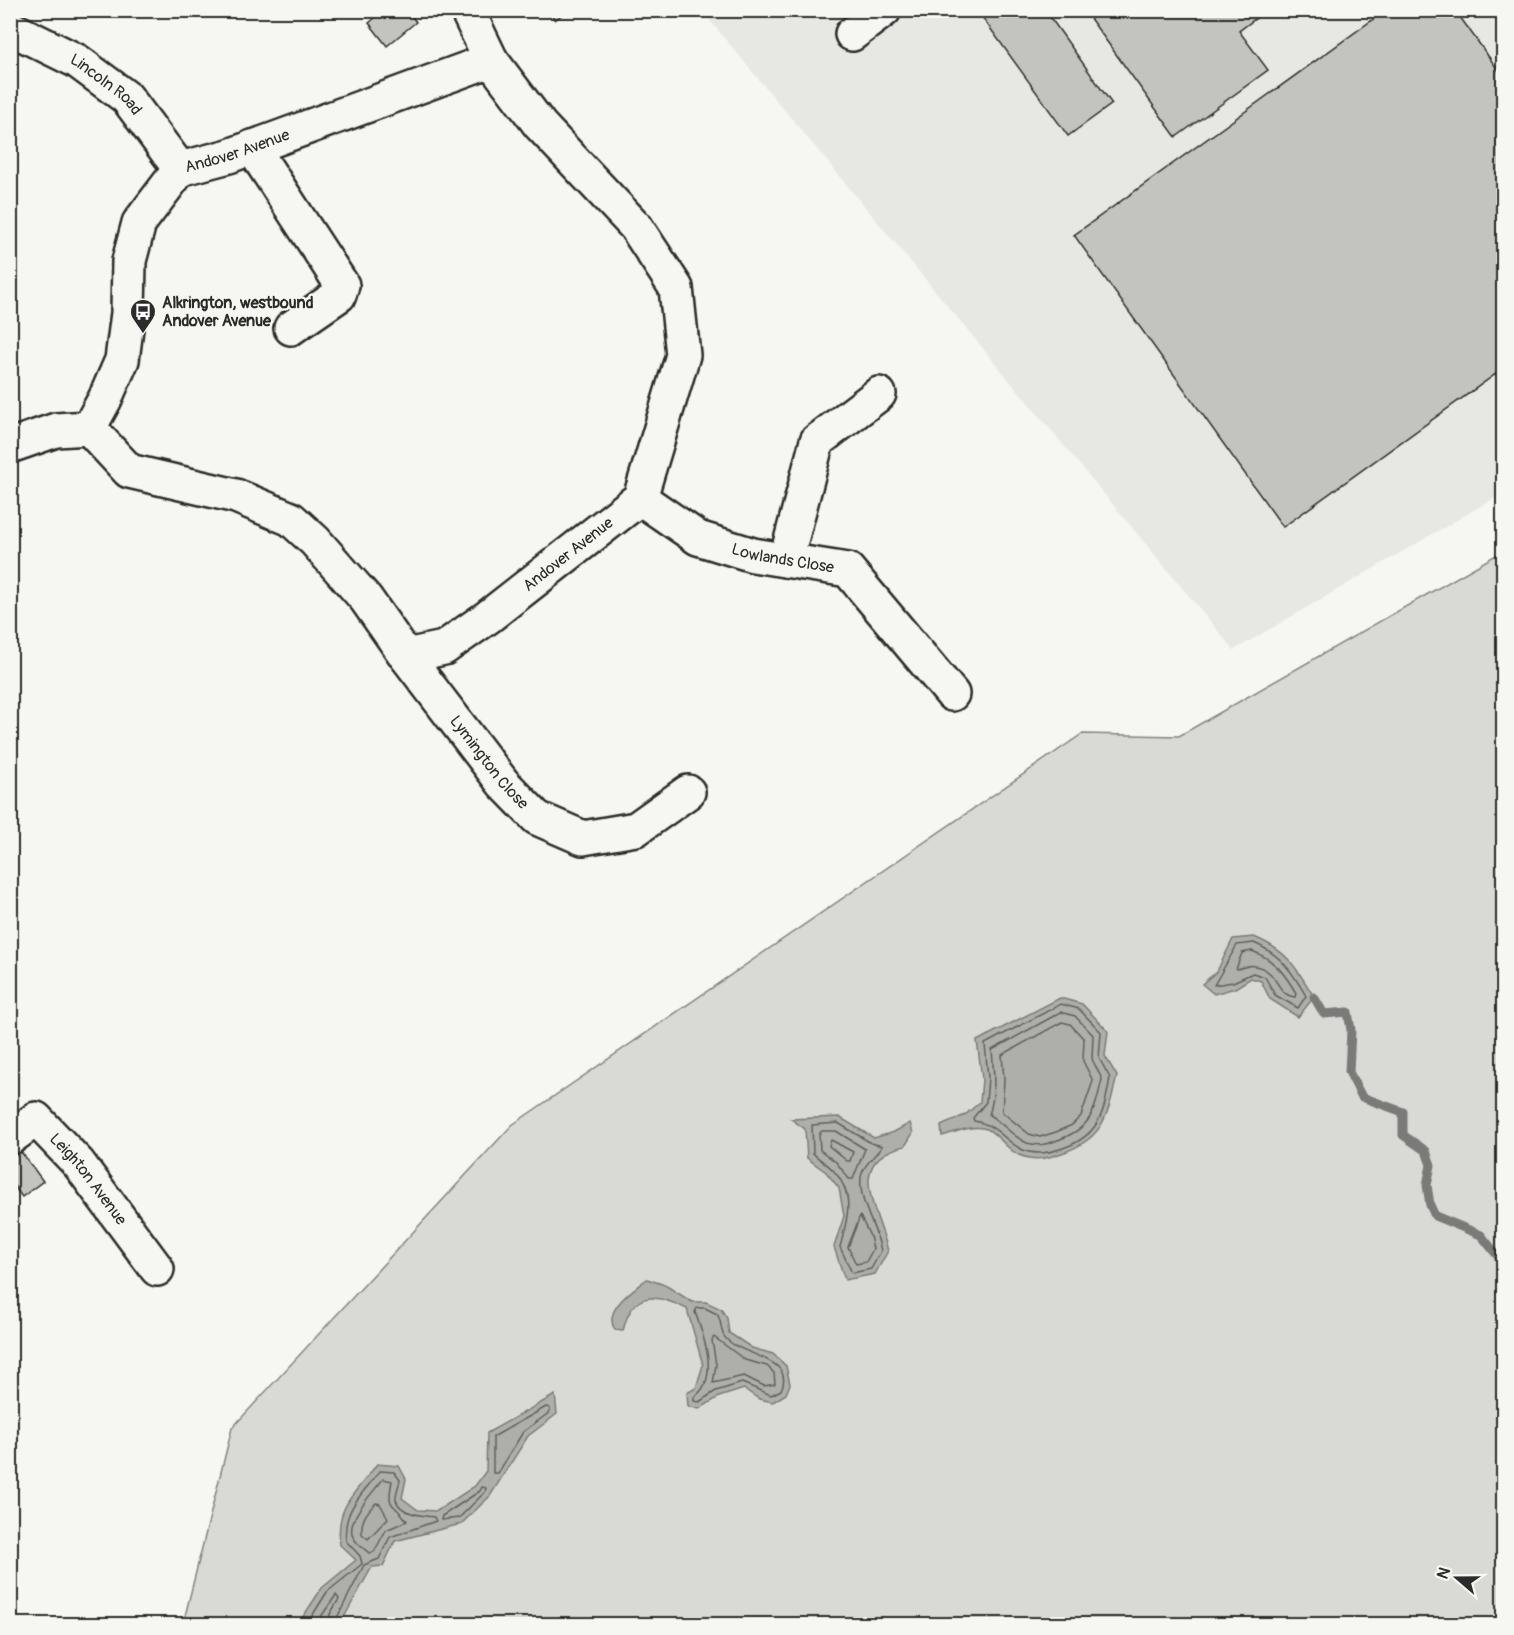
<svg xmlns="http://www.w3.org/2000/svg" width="1514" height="1635" font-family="Pangolin,sans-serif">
<rect width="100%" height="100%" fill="#f6f6f2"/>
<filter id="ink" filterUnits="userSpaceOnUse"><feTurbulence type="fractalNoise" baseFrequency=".0167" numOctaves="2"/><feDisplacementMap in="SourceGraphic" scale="12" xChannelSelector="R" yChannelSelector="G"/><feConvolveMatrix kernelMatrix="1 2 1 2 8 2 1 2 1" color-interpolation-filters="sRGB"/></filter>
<g filter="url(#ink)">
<path fill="#e7e7e3" d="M 702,11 L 1503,11 L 1503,493 L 1234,650 Z"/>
<path fill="#d9d9d5" stroke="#828280" stroke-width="1.5" d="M 1503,551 L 1503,1624 L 183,1624 L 232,1428 L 512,1125 L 1082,734 L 1179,736 Z"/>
<g fill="#aeaeab" stroke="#7a7a78" stroke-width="1.5">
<path d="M 1254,937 C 1288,951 1296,967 1314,997 L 1298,1017 L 1270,999 L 1261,981 L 1251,978 L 1235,988 L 1214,994 L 1202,984 L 1217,971 L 1233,939 Z"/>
<path d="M 1060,998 L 1082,1004 L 1108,1031 L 1105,1056 L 1117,1076 C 1107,1118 1103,1140 1059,1154 C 1045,1159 1034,1161 1019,1155 C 1007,1150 999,1135 987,1129 C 973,1124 956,1132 942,1136 L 941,1126 L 965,1115 L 980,1102 L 982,1079 L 977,1041 Z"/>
<path d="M 839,1117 L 874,1138 L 894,1132 L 910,1123 L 913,1133 L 905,1146 C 842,1160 879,1211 888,1251 L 875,1274 L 845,1280 L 834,1247 L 844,1216 L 839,1188 L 826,1172 L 807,1158 L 805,1129 L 791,1119 Z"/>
<path d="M 647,1279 L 665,1285 L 692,1302 L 706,1302 L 721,1309 L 727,1318 L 729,1333 L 752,1348 L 773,1354 L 786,1366 L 790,1384 L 786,1394 L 773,1402 L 759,1399 L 744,1389 L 719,1397 L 699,1409 L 688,1406 L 687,1393 L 696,1388 L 703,1365 L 687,1309 C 655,1293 632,1290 623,1331 L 615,1330 C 602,1310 633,1290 647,1279 Z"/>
<path d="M 555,1395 L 557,1414 L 528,1436 L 490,1496 L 461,1524 L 395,1541 L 383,1566 L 372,1567 L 343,1619 L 345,1624 L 298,1624 L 322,1588 L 356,1560 L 340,1545 C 335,1504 356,1494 377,1464 L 399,1466 L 406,1479 L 402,1498 L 418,1510 L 437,1511 L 475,1486 L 486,1471 L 487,1433 Z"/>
</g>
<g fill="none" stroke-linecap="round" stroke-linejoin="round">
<g stroke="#5f5f5e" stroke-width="1.5">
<path d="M 1254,943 C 1280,954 1292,971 1306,996 L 1298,1008 L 1275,995 L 1265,977 L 1253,973 L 1233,982 L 1214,985 L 1237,945 Z"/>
<path d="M 1252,951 C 1274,959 1285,974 1296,993 L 1295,997 C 1275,995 1279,970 1255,966 C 1248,964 1242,969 1236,969 L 1242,953 Z"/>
<path d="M 1061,1004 L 1079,1009 L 1101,1032 L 1099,1058 L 1110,1078 C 1107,1093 1105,1112 1095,1126 C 1082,1145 1042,1160 1021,1149 C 1002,1139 998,1125 974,1121 L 973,1118 L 986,1102 L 988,1078 L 985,1044 Z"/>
<path d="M 1061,1012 L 1075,1016 L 1093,1035 L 1092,1059 L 1102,1079 C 1094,1114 1091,1129 1055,1141 C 1044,1145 1038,1146 1027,1143 C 1014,1138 1002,1122 989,1115 C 996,1093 994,1073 992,1050 Z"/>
<path d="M 1062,1022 L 1070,1024 L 1084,1039 L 1083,1061 L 1093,1081 L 1081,1116 L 1072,1125 L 1056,1132 L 1040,1137 L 1029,1134 L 1002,1112 L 1004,1079 L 1002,1055 Z"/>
<path d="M 838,1123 L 871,1143 L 882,1146 C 876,1156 863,1164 861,1177 C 858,1202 877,1227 881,1251 L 871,1269 L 852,1273 L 840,1247 C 848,1217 856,1193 831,1168 C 825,1162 818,1159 813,1153 L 812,1125 Z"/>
<path d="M 822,1131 L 836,1131 L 865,1149 L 853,1179 L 849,1179 L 836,1162 L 820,1150 L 819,1134 Z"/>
<path d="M 831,1140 L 853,1152 L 850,1161 L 847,1161 L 829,1146 Z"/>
<path d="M 860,1216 L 870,1236 L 873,1249 L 866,1262 L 856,1264 L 848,1247 Z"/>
<path d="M 697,1308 L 705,1308 L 717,1314 C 722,1321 720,1329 724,1336 C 736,1356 797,1356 781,1390 L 771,1395 L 742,1383 L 716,1391 L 699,1402 L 694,1401 L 694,1397 C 721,1379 703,1335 695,1312 Z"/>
<path d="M 714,1337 L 745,1360 L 767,1366 L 774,1373 L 775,1384 L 764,1386 L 744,1376 L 713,1383 L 716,1365 L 712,1340 Z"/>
<path d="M 546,1407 L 550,1408 L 550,1412 L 523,1432 L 498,1473 L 493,1473 L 493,1437 Z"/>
<path d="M 383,1479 L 392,1481 C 386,1511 394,1501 407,1521 L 386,1530 L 374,1552 L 369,1553 C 365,1549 358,1545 355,1540 C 341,1523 374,1492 383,1479 Z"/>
<path d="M 482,1487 L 486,1488 L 485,1492 L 459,1518 L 441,1520 L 442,1516 L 480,1491 Z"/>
<path d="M 376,1503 L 380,1504 L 388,1518 L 368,1539 L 362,1534 C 360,1522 367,1511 376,1503 Z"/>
<path d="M 307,1624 L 327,1592 L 362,1564 L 360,1556 L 346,1541 C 342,1510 362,1494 380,1471 L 394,1472 L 400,1480 C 399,1486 395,1494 396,1500 C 400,1514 423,1516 434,1517 L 436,1521 L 390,1537 L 379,1559 L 364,1565 L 338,1616 L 338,1624"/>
<path d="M 316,1624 L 336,1595 L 339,1599 L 330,1614 L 330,1624"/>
</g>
<path stroke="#7a7a78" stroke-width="9" d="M 1314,997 L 1324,1014 L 1348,1012 L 1351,1030 L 1349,1072 L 1362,1097 L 1403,1112 L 1403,1135 L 1426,1151 L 1431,1165 L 1427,1185 L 1430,1205 L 1435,1216 L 1481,1235 L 1504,1264"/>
</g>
<g fill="#c3c3c0" stroke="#2b2b2b" stroke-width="1.5">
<path d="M 384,10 L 407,10 L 416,22 L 387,46 L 369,23 Z"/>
<path d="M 548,10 L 568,10 L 555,20 Z"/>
<path d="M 977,10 L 1045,10 L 1112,104 L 1068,136 Z"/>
<path d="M 1084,10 L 1267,10 L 1239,31 L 1268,70 L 1176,137 Z"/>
<path d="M 1386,10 L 1455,10 L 1504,78 L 1504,368 L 1283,527 L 1074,235 Z"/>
<path d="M 19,1149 L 43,1181 L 22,1197 L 14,1186 L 10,1189 L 10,1156 Z"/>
</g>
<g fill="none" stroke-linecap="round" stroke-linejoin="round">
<defs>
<g id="minor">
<path id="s1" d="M 10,28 L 77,61 L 127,98 L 180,169"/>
<path d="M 852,34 L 884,10"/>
<path d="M 252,147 L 342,285 L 339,295 L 291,328"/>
<path id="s2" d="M 89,428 L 129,471 L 236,496 L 291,519 L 315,541 L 366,599 L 406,656 L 444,648 L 488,617 L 640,498 L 683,355 L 676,288 L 636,227 L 540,125 L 491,60 L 467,10"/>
<path id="s3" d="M 89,428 L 105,399 L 122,360 L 128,313 L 129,261 L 139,223 L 180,169 L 229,156 L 491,60"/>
<path d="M 10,446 L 56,430 L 89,428"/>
<path id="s4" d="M 640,498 L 698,538 L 753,555 L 848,570 L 952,694"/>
<path d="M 786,560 L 817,441 L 879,394"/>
<path id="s5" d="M 406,656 L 503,783 L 537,818 L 583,838 L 636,829 L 688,792"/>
<path id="s6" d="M 10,1138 L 36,1119 L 79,1164 L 157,1269"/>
</g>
</defs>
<use href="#minor" stroke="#2b2b2b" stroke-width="38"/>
<use href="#minor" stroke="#f6f6f2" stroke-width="33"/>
</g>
</g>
<defs>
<symbol id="bus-pin" viewBox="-11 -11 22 30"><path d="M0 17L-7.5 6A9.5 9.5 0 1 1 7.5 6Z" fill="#2b2b2b" stroke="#f6f6f2"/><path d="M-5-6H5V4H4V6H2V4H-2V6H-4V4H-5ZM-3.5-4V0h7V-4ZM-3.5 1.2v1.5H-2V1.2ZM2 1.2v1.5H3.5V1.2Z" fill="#fff"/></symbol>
</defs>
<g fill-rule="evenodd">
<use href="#bus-pin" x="128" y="297" width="30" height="40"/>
</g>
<g text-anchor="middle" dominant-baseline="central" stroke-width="4.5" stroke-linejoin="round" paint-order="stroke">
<g font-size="16" fill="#2b2b2b" stroke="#f6f6f2">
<text stroke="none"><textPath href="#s1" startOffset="112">Lincoln Road</textPath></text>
<text stroke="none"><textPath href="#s3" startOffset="342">Andover Avenue</textPath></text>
<text stroke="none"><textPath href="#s2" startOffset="602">Andover Avenue</textPath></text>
<text stroke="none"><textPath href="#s4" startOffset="158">Lowlands Close</textPath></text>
<text stroke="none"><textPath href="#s5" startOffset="135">Lymington Close</textPath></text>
<text stroke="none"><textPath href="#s6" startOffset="112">Leighton Avenue</textPath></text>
</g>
<g font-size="16" font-weight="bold" fill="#2b2b2b" stroke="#f6f6f2" text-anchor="start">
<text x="162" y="303">Alkrington, westbound<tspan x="162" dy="18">Andover Avenue</tspan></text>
</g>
</g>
<rect width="1514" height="1635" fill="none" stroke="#f6f6f2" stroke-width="36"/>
<rect x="18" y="18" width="1478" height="1599" fill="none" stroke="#2b2b2b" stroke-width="2" filter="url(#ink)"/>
<g transform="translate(1457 1578) rotate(290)" stroke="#f6f6f2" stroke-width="4.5" paint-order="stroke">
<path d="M0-4.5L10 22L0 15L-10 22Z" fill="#2b2b2b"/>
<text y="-9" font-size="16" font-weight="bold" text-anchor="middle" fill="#2b2b2b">N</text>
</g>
</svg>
